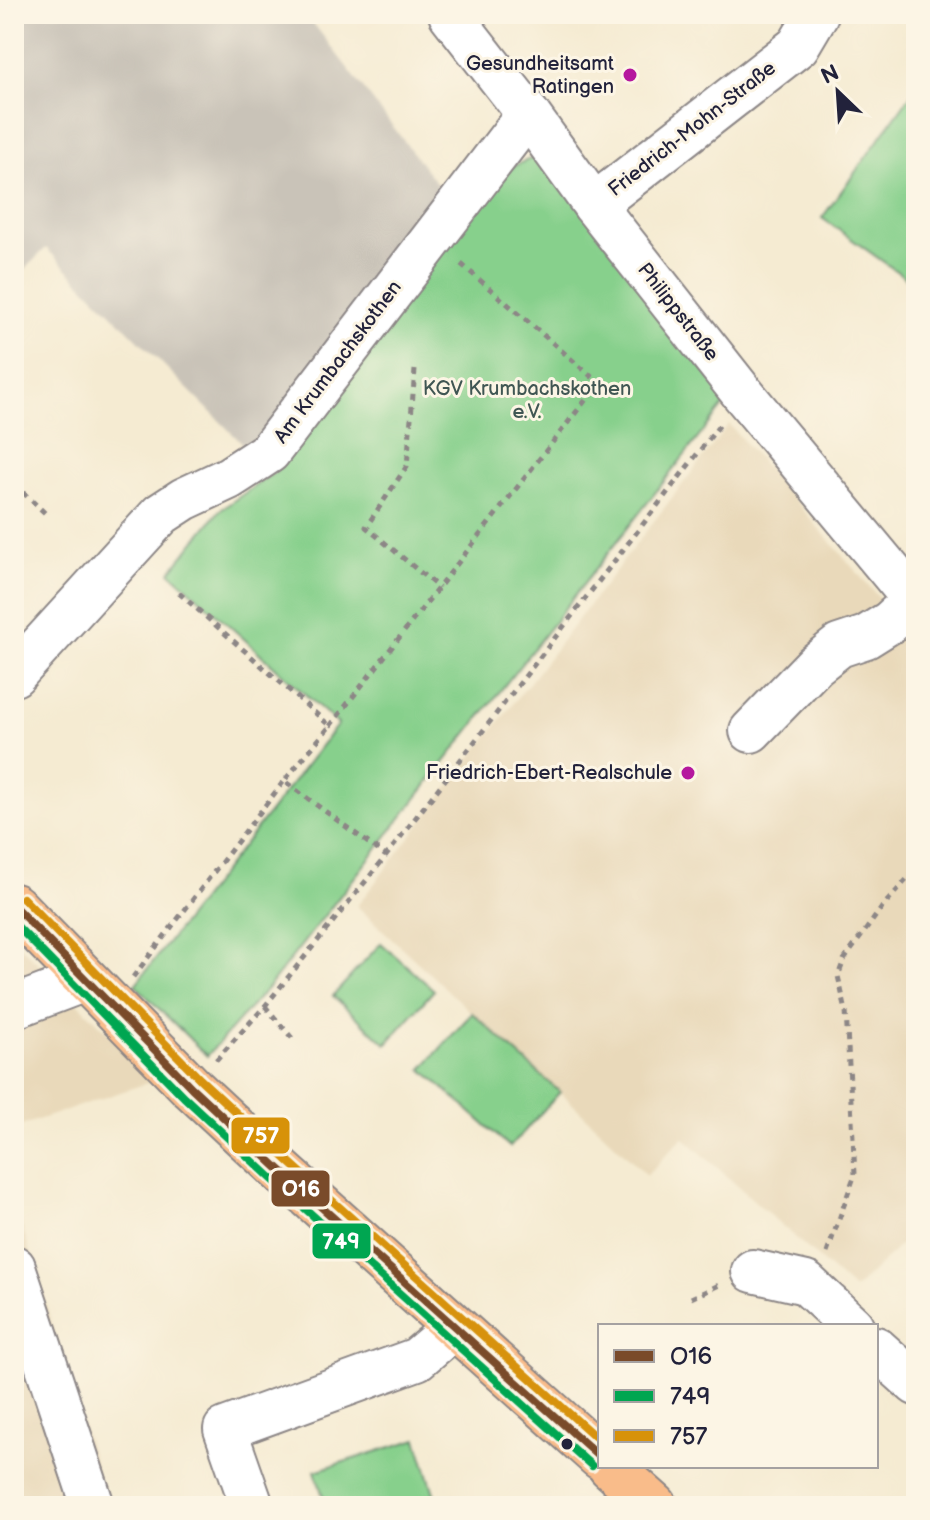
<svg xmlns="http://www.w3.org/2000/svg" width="930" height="1520" font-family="'Balsamiq Sans',sans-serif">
<rect width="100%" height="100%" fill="#fcf5e5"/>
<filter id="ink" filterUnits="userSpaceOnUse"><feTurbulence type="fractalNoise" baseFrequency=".0125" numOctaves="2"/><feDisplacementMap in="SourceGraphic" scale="16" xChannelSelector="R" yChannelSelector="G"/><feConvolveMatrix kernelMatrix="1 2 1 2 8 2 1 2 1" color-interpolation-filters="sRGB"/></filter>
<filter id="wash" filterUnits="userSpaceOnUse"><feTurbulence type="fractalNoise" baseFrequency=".006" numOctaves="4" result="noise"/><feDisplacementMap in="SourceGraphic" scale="32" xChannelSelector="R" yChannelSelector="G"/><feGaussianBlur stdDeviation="1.8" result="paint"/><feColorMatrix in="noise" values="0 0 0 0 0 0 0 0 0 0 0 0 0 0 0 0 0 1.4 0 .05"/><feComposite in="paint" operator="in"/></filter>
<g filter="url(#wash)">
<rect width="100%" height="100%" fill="#f5ebd2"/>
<g fill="#e9d9ba">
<path d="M 729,424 L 916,641 L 916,1244 L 900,1245 L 854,1290 L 683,1137 L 647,1175 L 560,1092 L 472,1013 L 357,906 Z"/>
<path d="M 14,940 L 156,1080 L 14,1128 Z"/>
<path d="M 14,1200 L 107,1506 L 14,1506 Z"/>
</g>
<path fill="#c9c3b8" d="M 14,14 L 306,14 L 447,197 L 252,453 L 46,248 L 14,280 Z"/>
<g fill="#87d08c" stroke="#547964" stroke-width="2">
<path d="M 916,88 L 916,285 L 822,218 Z"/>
<path d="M 540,155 L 727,401 L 271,984 L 207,1056 L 135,985 L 338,724 L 170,572 L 219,511 L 276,471 L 503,170 Z"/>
<path d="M 381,943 L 434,990 L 386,1044 L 333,996 Z"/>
<path d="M 472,1013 L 560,1092 L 510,1147 L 422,1069 Z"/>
<path d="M 417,1439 L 438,1506 L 326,1506 L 315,1471 Z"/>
</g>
</g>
<g filter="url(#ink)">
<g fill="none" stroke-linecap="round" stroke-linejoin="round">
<defs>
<g id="minor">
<path d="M 450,14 L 528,114 L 594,205 L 743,394 L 916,602"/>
<path d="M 594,205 L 798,46 L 817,14"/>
<path d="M 14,675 L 161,514 L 184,499 L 229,478 L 269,452 L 528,114"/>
<path d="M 751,731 L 815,665 L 839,646 L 866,637 L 890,622 L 914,600"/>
<path d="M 14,1007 L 85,980"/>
<path d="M 14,1267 L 93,1506"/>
<path d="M 753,1271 L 806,1283 L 852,1326"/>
<path d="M 876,1348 L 916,1384"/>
<path d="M 252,1506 L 225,1429 L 417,1359 L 455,1327"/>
</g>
<g id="major">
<path d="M 14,906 L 192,1088 L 279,1169 L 600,1457"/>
<path d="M 610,1466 L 655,1506"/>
</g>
</defs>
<use href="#minor" stroke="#8c8686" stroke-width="46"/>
<use href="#major" stroke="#8c8686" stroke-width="48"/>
<g stroke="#8c8686" stroke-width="5" stroke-dasharray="6 6" stroke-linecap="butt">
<path d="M 415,370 L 407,466 L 366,527 L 439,588"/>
<path d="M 14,484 L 46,514"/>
<path d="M 179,593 L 330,726 L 284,781 L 386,856"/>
<path d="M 330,726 L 599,383 L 460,263"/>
<path d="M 133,977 L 284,781"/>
<path d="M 265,1006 L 292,1038"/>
<path d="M 216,1060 L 265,1006 L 386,856 L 722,422"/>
<path d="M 827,1253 L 855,1174 L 846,1011 L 838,976 L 844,960 L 883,906 L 916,869"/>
<path d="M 691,1298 L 719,1285"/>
</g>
<use href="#minor" stroke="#fff" stroke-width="42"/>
<use href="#major" stroke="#f9bc8a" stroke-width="44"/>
<defs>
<path id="bus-1" d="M 14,906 L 192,1088 L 279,1169 L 600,1457"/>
<path id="bus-2" d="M 14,923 L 184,1097 L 271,1178 L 592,1466"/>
<path id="bus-3" d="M 23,898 L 200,1079 L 287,1160 L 600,1441"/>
</defs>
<use href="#bus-1" stroke="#fcf5e5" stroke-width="14"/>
<use href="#bus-2" stroke="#fcf5e5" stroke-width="14"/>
<use href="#bus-3" stroke="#fcf5e5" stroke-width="14"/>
<use href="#bus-1" stroke="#7a4b2a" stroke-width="8"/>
<use href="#bus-2" stroke="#00a651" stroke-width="8"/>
<use href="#bus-3" stroke="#d79209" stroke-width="8"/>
</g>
</g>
<g fill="#b5179e" stroke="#fcf5e5" stroke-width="3">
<circle cx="630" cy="75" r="8"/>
<circle cx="688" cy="773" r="8"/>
</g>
<circle fill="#22223b" stroke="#fcf5e5" stroke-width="3" cx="567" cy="1444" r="7"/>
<g text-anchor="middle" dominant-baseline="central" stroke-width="6" stroke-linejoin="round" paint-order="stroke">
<g font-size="20" fill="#22223b" stroke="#fcf5e5" text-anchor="end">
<text x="614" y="64">Gesundheitsamt<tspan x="614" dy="23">Ratingen</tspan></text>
<text x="672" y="773">Friedrich-Ebert-Realschule</text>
</g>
<g font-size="20" fill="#22223b" stroke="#fcf5e5">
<text transform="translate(692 129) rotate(-38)">Friedrich-Mohn-Straße</text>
<text transform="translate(678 312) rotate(52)">Philippstraße</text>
<text transform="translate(338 362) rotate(-53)">Am Krumbachskothen</text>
</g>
<g font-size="20" fill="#405653" stroke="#fcf5e5">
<text x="527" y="389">KGV Krumbachskothen<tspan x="527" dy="23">e.V.</tspan></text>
</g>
</g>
<g stroke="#fcf5e5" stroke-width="3">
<rect x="230" y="1116" width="61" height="39" rx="8" fill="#d79209"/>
<rect x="270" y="1169" width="61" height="39" rx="8" fill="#7a4b2a"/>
<rect x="311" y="1222" width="61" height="38" rx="8" fill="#00a651"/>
</g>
<g font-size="22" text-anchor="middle" font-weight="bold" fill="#fff">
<text x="261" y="1143">757</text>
<text x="301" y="1196">O16</text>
<text x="341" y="1249">749</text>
</g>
<rect width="930" height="1520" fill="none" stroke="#fcf5e5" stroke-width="48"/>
<rect x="598" y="1324" width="280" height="144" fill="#fcf5e5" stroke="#a5a1a1" stroke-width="2"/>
<rect x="614" y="1350" width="40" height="12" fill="#7a4b2a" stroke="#a5a1a1" stroke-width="2"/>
<text x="670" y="1364" font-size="24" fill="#22223b">O16</text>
<rect x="614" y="1390" width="40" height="12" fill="#00a651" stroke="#a5a1a1" stroke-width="2"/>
<text x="670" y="1404" font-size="24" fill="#22223b">749</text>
<rect x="614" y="1430" width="40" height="12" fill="#d79209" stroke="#a5a1a1" stroke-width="2"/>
<text x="670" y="1444" font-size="24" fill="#22223b">757</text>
<g transform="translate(838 92) rotate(335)" stroke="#fcf5e5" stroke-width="6" paint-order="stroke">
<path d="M0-6L14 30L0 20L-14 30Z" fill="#22223b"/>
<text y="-12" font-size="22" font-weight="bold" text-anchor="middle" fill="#22223b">N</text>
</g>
</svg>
